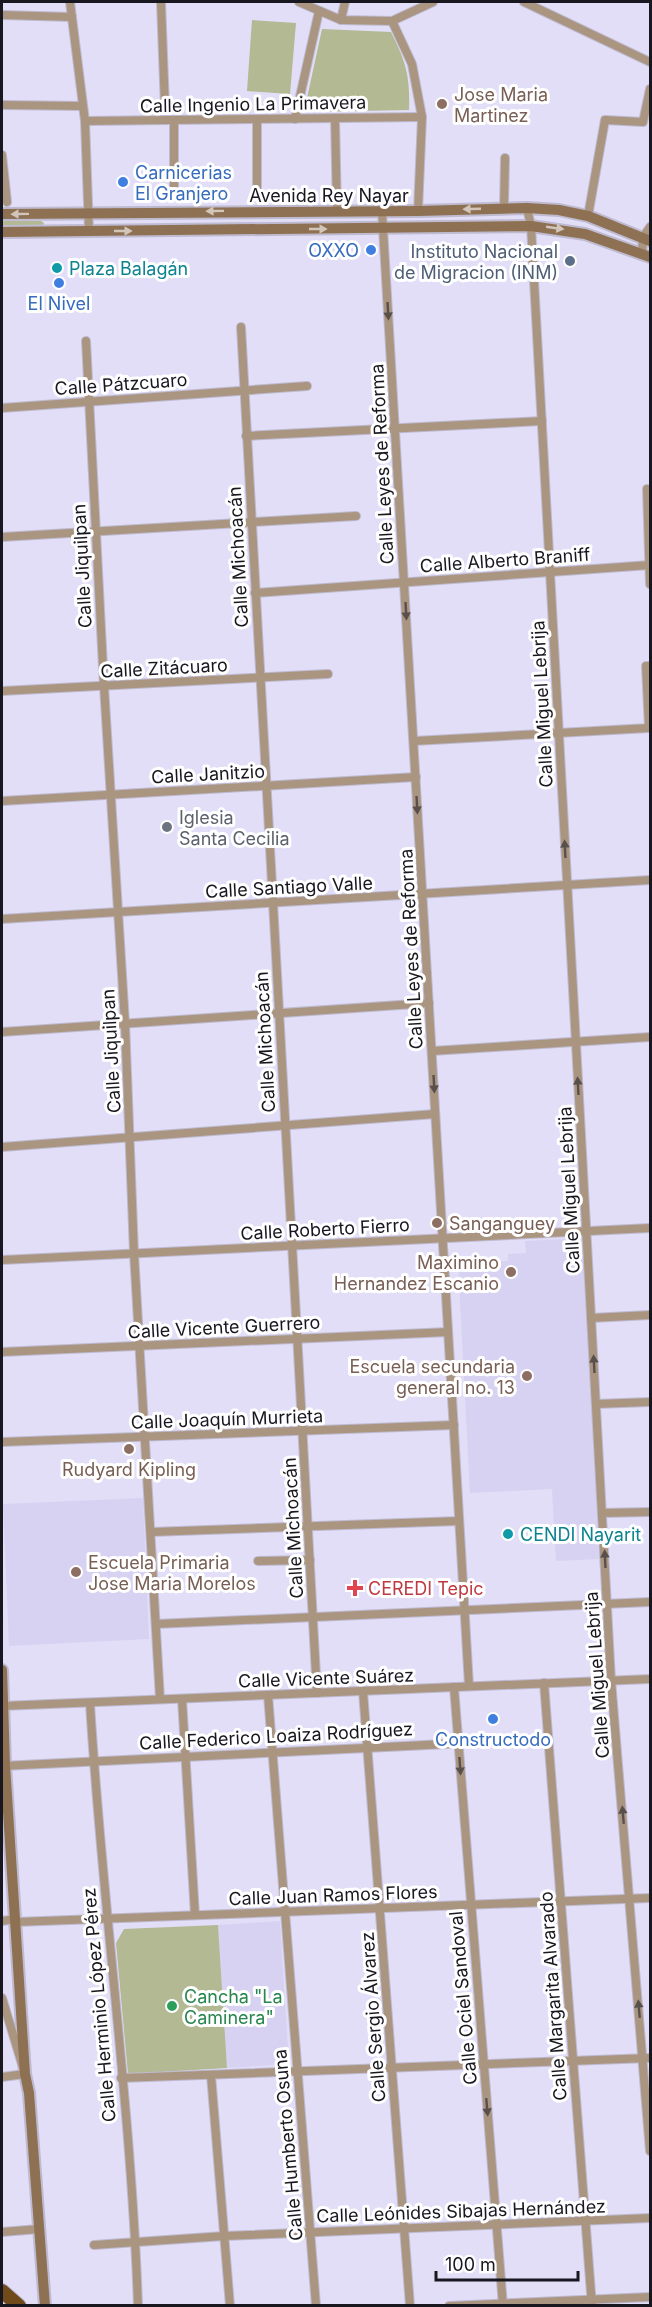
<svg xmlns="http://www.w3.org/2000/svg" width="652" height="2307" font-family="Inter,sans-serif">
<rect width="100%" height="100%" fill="#e2def7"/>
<g fill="#d7d2f2">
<path d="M 583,1238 L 599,1559 L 556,1561 L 552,1489 L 470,1493 L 458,1263 L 508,1261 L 508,1254 L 526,1253 L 525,1241 Z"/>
<path d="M 143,1498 L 149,1639 L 9,1646 L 3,1504 Z"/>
<path d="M 280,1921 L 289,2064 L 227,2068 L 218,1925 Z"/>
</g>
<g fill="#b3b993">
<path d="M 252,20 L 296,23 L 290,94 L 247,91 Z"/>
<path d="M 322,29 L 391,32 C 406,62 410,76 409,110 L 304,112 Z"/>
<path d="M 2,221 L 41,221 L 44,223 L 43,226 L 2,227 Z"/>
<path d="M 218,1925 L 227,2068 L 128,2074 L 116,1943 L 124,1929 Z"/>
</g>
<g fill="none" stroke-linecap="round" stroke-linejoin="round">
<defs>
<g id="minor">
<path d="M 70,2 L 85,121 L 89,231"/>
<path d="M 161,2 L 165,108"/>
<path d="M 299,2 L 341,20 L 392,21"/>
<path d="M 524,2 L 650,62"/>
<path d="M 2,15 L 72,17"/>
<path d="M 341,20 L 345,2"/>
<path d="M 392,21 L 412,64 L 422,117 L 418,211"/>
<path d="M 392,21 L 433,2"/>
<path d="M 2,105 L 82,106"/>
<path d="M 257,119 L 257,187"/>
<path d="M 295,119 L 319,11"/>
<path d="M 335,119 L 337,211"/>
<path d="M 85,121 L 422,117"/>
<path d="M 2,155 L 7,202"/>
<path d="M 174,194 L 174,120"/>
<path d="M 504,208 L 505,158"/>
<path d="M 527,208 L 531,226 L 611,1680 L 650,2151"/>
<path d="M 382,211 L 469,1686"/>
<path d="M 588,216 L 605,120 L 643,122 L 650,89"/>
<path d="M 642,254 L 643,237 L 650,227"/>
<path d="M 241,327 L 317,1693"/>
<path d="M 86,341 L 104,686 L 125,1023 L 134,1253 L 160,1699"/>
<path d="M 2,408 L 307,386"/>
<path d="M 246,436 L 542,421"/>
<path d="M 647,489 L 650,584"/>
<path d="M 2,537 L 356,516"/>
<path d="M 255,593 L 650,565"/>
<path d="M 2,691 L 328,674"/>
<path d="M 414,741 L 649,728 L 646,666 L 650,666"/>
<path d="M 2,801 L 416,777"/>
<path d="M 2,919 L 650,880"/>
<path d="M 2,1032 L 429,1003"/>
<path d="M 432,1051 L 650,1037"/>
<path d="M 2,1147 L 435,1114"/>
<path d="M 2,1260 L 650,1228"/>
<path d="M 591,1318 L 650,1315"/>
<path d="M 2,1352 L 448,1332"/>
<path d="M 596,1404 L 650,1402"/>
<path d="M 2,1442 L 454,1425"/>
<path d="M 602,1513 L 650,1512"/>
<path d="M 151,1532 L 459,1521"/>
<path d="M 258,1561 L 310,1560"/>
<path d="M 156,1624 L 650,1602"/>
<path d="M 544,1683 L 592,2306"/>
<path d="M 454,1687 L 503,2306"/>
<path d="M 363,1691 L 410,2306"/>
<path d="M 268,1695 L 316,2306"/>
<path d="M 182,1699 L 195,1915"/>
<path d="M 90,1703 C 102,1904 131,2104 138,2306"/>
<path d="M 2,1706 L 650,1679"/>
<path d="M 2,1766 L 548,1739"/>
<path d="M 2,1921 L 16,1919"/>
<path d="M 16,1922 L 650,1898"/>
<path d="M 2,1998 L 25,2074 L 2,2077"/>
<path d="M 211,2075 L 230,2306"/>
<path d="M 121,2078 L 650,2058"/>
<path d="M 2,2232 L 39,2229"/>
<path d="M 94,2245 L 224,2236 L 650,2218"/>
<path d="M 449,2306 L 650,2297"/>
</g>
<g id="secondary">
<path d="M 2,214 L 418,211 L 527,208 L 559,210 L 588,216 L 650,241"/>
<path d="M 2,232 L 531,226 L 585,234 L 650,257"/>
<path d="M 2,1670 L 5,1765 L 25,2074 L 29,2093 L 45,2306"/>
</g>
<path id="trunk" d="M 2,2291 L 19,2306"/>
</defs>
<use href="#minor" stroke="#bebad0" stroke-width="10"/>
<use href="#secondary" stroke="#bebad0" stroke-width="14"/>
<use href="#trunk" stroke="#bebad0" stroke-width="16"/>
<use href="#minor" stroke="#aa9581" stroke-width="8"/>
<use href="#secondary" stroke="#8e7052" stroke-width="10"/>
<use href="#trunk" stroke="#714a1c" stroke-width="14"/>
</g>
<defs><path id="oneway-solid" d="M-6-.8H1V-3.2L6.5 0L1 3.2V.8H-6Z" transform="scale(1.5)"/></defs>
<g fill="#d2c6ba">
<use href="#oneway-solid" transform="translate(472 209) rotate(178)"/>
<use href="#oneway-solid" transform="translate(215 211) rotate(179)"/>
<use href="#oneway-solid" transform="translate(20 214) rotate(179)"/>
<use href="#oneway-solid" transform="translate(555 228) rotate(8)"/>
<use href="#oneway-solid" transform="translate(318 229)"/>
<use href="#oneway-solid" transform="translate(123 231)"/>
</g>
<g fill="#5a504b">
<use href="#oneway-solid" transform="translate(388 311) rotate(87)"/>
<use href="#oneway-solid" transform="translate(406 611) rotate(87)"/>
<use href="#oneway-solid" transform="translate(417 805) rotate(87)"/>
<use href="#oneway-solid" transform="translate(565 849) rotate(-93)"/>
<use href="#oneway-solid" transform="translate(434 1084) rotate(87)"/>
<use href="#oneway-solid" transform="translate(578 1086) rotate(-93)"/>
<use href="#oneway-solid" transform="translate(594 1364) rotate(-93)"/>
<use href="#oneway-solid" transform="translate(605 1559) rotate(-93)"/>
<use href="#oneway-solid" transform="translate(460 1766) rotate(86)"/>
<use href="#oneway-solid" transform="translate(623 1815) rotate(-95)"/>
<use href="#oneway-solid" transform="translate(639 2009) rotate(-95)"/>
<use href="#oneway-solid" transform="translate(487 2107) rotate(85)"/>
</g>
<g fill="#8d6e63" stroke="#fff" stroke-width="2">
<circle cx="442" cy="104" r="6"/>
<circle cx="437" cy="1223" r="6"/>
<circle cx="511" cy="1272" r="6"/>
<circle cx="527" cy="1376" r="6"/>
<circle cx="129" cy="1449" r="6"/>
<circle cx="76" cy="1572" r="6"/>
</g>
<g fill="#3f7fe0" stroke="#fff" stroke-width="2">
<circle cx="123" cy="182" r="6"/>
<circle cx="371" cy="250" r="6"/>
<circle cx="59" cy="283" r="6"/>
<circle cx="493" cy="1719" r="6"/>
</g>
<circle fill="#5c6f8a" stroke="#fff" stroke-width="2" cx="570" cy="261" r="6"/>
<g fill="#0f9aa8" stroke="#fff" stroke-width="2">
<circle cx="57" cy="268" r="6"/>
<circle cx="508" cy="1534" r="6"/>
</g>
<circle fill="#6b7280" stroke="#fff" stroke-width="2" cx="167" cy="827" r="6"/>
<path fill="#e0444e" stroke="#fff" stroke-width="2" d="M352 1579h6v6h6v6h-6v6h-6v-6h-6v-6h6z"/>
<circle fill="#2e9e5b" stroke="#fff" stroke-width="2" cx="172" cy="2006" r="6"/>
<g text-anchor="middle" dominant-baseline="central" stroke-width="6" stroke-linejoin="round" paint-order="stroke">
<g font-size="18" fill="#785e54" stroke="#fff" text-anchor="start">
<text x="454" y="94">Jose Maria<tspan x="454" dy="21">Martinez</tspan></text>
<text x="449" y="1223">Sanganguey</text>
<text x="499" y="1262" text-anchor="end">Maximino<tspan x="499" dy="21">Hernandez Escanio</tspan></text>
<text x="515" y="1366" text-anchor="end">Escuela secundaria<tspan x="515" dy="21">general no. 13</tspan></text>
<text x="129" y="1469" text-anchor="middle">Rudyard Kipling</text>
<text x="88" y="1562">Escuela Primaria<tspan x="88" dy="21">Jose Maria Morelos</tspan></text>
</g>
<g font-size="18" fill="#18171f" stroke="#fff">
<text transform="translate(253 104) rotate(-1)">Calle Ingenio La Primavera</text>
<text x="329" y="195">Avenida Rey Nayar</text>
<text transform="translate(121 384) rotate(-4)">Calle Pátzcuaro</text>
<text transform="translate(382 464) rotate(-93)">Calle Leyes de Reforma</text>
<text transform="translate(238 557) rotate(-93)">Calle Michoacán</text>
<text transform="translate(505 560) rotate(-4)">Calle Alberto Braniff</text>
<text transform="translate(82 566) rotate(-93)">Calle Jiquilpan</text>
<text transform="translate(164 668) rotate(-3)">Calle Zitácuaro</text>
<text transform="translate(542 704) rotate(-93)">Calle Miguel Lebrija</text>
<text transform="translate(208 774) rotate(-3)">Calle Janitzio</text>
<text transform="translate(289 887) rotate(-3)">Calle Santiago Valle</text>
<text transform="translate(411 949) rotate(-93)">Calle Leyes de Reforma</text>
<text transform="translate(265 1042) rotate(-93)">Calle Michoacán</text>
<text transform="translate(111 1051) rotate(-93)">Calle Jiquilpan</text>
<text transform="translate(569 1190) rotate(-93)">Calle Miguel Lebrija</text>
<text transform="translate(325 1229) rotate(-3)">Calle Roberto Fierro</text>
<text transform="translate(224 1327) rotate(-3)">Calle Vicente Guerrero</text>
<text transform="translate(227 1419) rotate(-2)">Calle Joaquín Murrieta</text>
<text transform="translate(293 1528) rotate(-93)">Calle Michoacán</text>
<text transform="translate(597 1675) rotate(-94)">Calle Miguel Lebrija</text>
<text transform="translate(326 1678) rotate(-2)">Calle Vicente Suárez</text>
<text transform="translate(276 1736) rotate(-3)">Calle Federico Loaiza Rodríguez</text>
<text transform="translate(333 1895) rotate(-2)">Calle Juan Ramos Flores</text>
<text transform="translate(553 1996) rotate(-94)">Calle Margarita Alvarado</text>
<text transform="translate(463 1998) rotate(-95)">Calle Ociel Sandoval</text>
<text transform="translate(99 2005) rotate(-95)">Calle Herminio López Pérez</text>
<text transform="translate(373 2017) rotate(-94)">Calle Sergio Álvarez</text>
<text transform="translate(288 2145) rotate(-95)">Calle Humberto Osuna</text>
<text transform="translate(461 2211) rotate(-2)">Calle Leónides Sibajas Hernández</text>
</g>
<g font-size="18" fill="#366cbe" stroke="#fff">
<text x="135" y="172" text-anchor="start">Carnicerias<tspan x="135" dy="21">El Granjero</tspan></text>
<text x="359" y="250" text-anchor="end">OXXO</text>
<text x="59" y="303">El Nivel</text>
<text x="493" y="1739">Constructodo</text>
</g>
<g font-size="18" fill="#4e5e75" stroke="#fff" text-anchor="end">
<text x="558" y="251">Instituto Nacional<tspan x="558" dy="21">de Migracion (INM)</tspan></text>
</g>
<g font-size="18" fill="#0d838f" stroke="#fff" text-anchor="start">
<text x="69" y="268">Plaza Balagán</text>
<text x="520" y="1534">CENDI Nayarit</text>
</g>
<g font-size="18" fill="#5b616d" stroke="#fff" text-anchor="start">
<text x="179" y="817">Iglesia<tspan x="179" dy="21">Santa Cecilia</tspan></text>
</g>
<g font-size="18" fill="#be3a42" stroke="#fff" text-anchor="start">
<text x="368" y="1588">CEREDI Tepic</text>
</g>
<g font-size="18" fill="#27864d" stroke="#fff" text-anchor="start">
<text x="184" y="1996">Cancha "La<tspan x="184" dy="21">Caminera"</tspan></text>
</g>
</g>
<rect width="652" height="2307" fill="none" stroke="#18171f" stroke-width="6"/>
<path d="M436 2271v9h142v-9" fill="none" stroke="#18171f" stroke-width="3"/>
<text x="445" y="2271" font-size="18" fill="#18171f" stroke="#ffffff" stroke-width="4.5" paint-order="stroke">100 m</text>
</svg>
